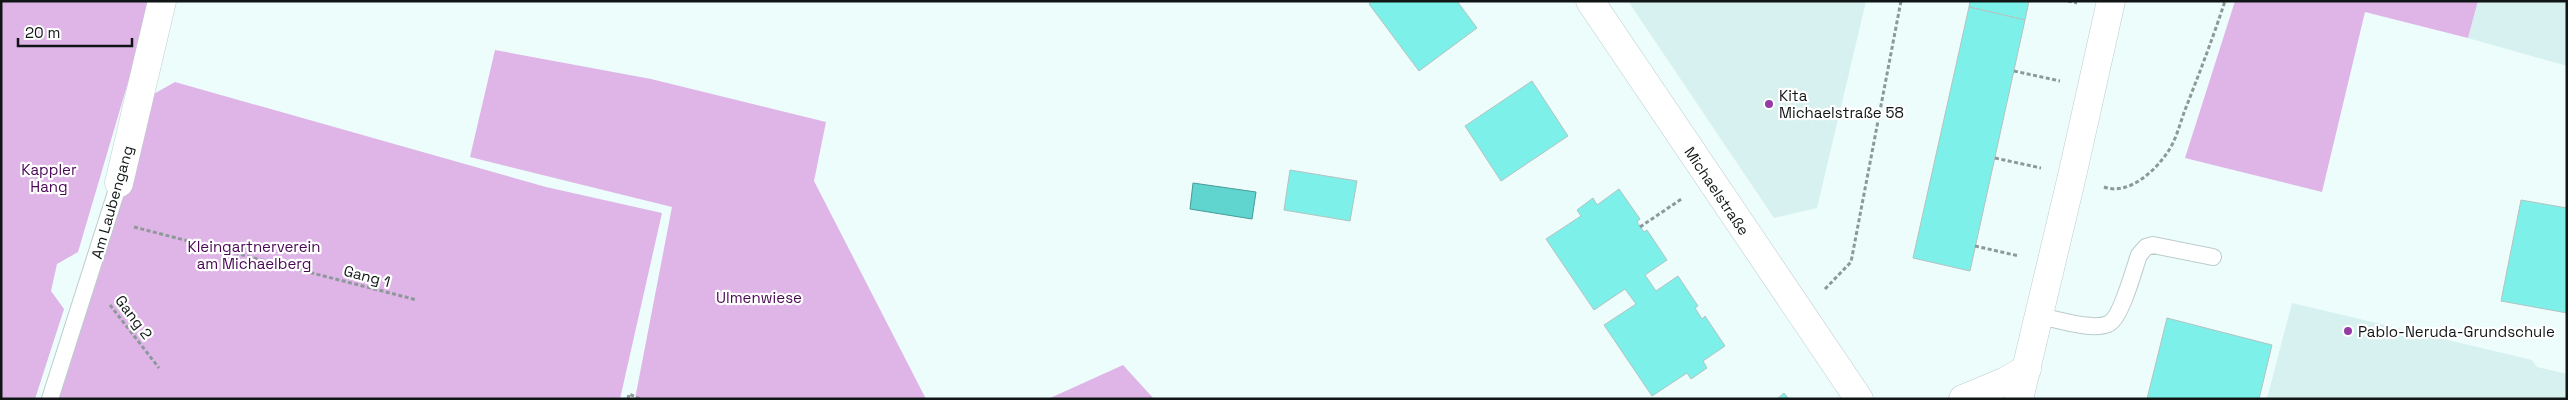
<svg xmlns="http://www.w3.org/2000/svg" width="2568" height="400" font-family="'Space Grotesk',sans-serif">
<rect width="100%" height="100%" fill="#ecfdfc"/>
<g fill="#d6f1ef">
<path d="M 1628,1 L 1866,1 L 1817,208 L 1774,218 Z"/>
<path d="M 2478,1 L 2567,1 L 2567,66 L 2468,38 Z"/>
<path d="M 2292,303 L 2532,360 L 2537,367 L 2567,374 L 2567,399 L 2267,399 Z"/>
</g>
<g fill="#dfb5e8">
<path d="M 1,1 L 152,1 L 78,252 L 57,264 L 51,291 L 64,309 L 35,399 L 1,399 Z"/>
<path d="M 2235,1 L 2478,1 L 2468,38 L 2365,12 L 2322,192 L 2185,158 Z"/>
<path d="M 495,50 L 651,79 L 826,122 L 814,181 L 926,399 L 635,399 L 672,207 L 470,157 Z"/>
<path d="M 175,82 L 546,187 L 662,213 L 620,399 L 59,399 L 150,96 Z"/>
<path d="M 1123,365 L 1154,399 L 1048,399 Z"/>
</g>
<path fill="#60d4cf" stroke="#489b97" d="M 1193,183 L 1256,192 L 1252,219 L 1190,209 Z"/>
<g fill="#7df0ea" stroke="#b3c3c1">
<path d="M 1372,1 L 1457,1 L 1477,28 L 1419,71 L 1369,4 Z"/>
<path d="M 1970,1 L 2029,1 L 2025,20 L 1969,7 Z"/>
<path d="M 1969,7 L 2025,20 L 1970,271 L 1913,258 Z"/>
<path d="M 1532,81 L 1568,136 L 1501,181 L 1465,126 Z"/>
<path d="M 1290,170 L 1357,181 L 1350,221 L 1284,210 Z"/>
<path d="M 1619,189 L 1640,219 L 1637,222 L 1644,232 L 1647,230 L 1667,260 L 1645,275 L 1656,291 L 1678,276 L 1698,306 L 1695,308 L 1702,319 L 1705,316 L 1725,346 L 1703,361 L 1707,368 L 1691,379 L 1687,373 L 1652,396 L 1604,325 L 1636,304 L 1625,289 L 1594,310 L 1546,239 L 1581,216 L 1577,210 L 1593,198 L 1597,205 Z"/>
<path d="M 2521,200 L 2567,208 L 2567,313 L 2501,301 Z"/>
<path d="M 2167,318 L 2272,345 L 2259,399 L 2147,399 Z"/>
<path d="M 1784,393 L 1789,399 L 1777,399 Z"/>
</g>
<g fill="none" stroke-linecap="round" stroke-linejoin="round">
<defs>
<g id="lane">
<path d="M 2039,316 C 2056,319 2092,331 2108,324 C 2121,319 2134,269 2139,255 L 2146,247 L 2153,245 L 2213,257"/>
<path d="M 50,399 L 119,183"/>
</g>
<g id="street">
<path d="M 1590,1 L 1859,399"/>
<path d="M 119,183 L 162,1"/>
<path d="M 1963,399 L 2004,382 L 2027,369"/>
<path d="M 2019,399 L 2072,176 L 2111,1"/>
</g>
</defs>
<use href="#lane" stroke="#bccccb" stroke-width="18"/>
<use href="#street" stroke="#bccccb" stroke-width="29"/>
<g stroke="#8d9999" stroke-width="3" stroke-dasharray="4 2.5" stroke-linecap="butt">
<path d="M 2068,1 L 2077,3"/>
<path d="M 2014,71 L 2060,81"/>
<path d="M 1995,158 L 2041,168"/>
<path d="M 2104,187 C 2128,196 2155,171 2167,153 C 2176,141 2180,123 2185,110 C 2199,74 2213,38 2225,1"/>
<path d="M 134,227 L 417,300"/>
<path d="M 1640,227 L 1683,198"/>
<path d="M 1975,246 L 2019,256"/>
<path d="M 1825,289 L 1851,262 L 1901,1"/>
<path d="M 110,305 L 159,368"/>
<path d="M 628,399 L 629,394 L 640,399"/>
</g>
<use href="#lane" stroke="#fff" stroke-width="16"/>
<use href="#street" stroke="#fff" stroke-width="28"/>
</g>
<g fill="#943ba6" stroke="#fff" stroke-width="2">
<circle cx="1769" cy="104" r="5"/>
<circle cx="2348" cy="331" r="5"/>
</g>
<g text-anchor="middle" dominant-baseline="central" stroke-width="4.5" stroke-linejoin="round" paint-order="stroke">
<g font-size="15" fill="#101515" stroke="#fff" text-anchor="start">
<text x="1779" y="95">Kita<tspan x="1779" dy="17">Michaelstraße 58</tspan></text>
<text x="2358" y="331">Pablo-Neruda-Grundschule</text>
</g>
<g font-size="15" fill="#490655" stroke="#fff">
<text x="49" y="169">Kappler<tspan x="49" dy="17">Hang</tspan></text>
<text x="254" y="246">Kleingartnerverein<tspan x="254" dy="17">am Michaelberg</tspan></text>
<text x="759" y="297">Ulmenwiese</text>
</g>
<g font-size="15" fill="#101515" stroke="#fff">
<text transform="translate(1717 191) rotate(56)">Michaelstraße</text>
<text transform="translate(112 202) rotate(-74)">Am Laubengang</text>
<text transform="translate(367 276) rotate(15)">Gang 1</text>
<text transform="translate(134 317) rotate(53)">Gang 2</text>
</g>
</g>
<rect width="2568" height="400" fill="none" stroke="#101515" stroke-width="5"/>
<path d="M18 38v8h114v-8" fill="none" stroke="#101515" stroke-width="2.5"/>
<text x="25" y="38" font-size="15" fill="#101515" stroke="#ffffff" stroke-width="4" paint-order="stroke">20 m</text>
</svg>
